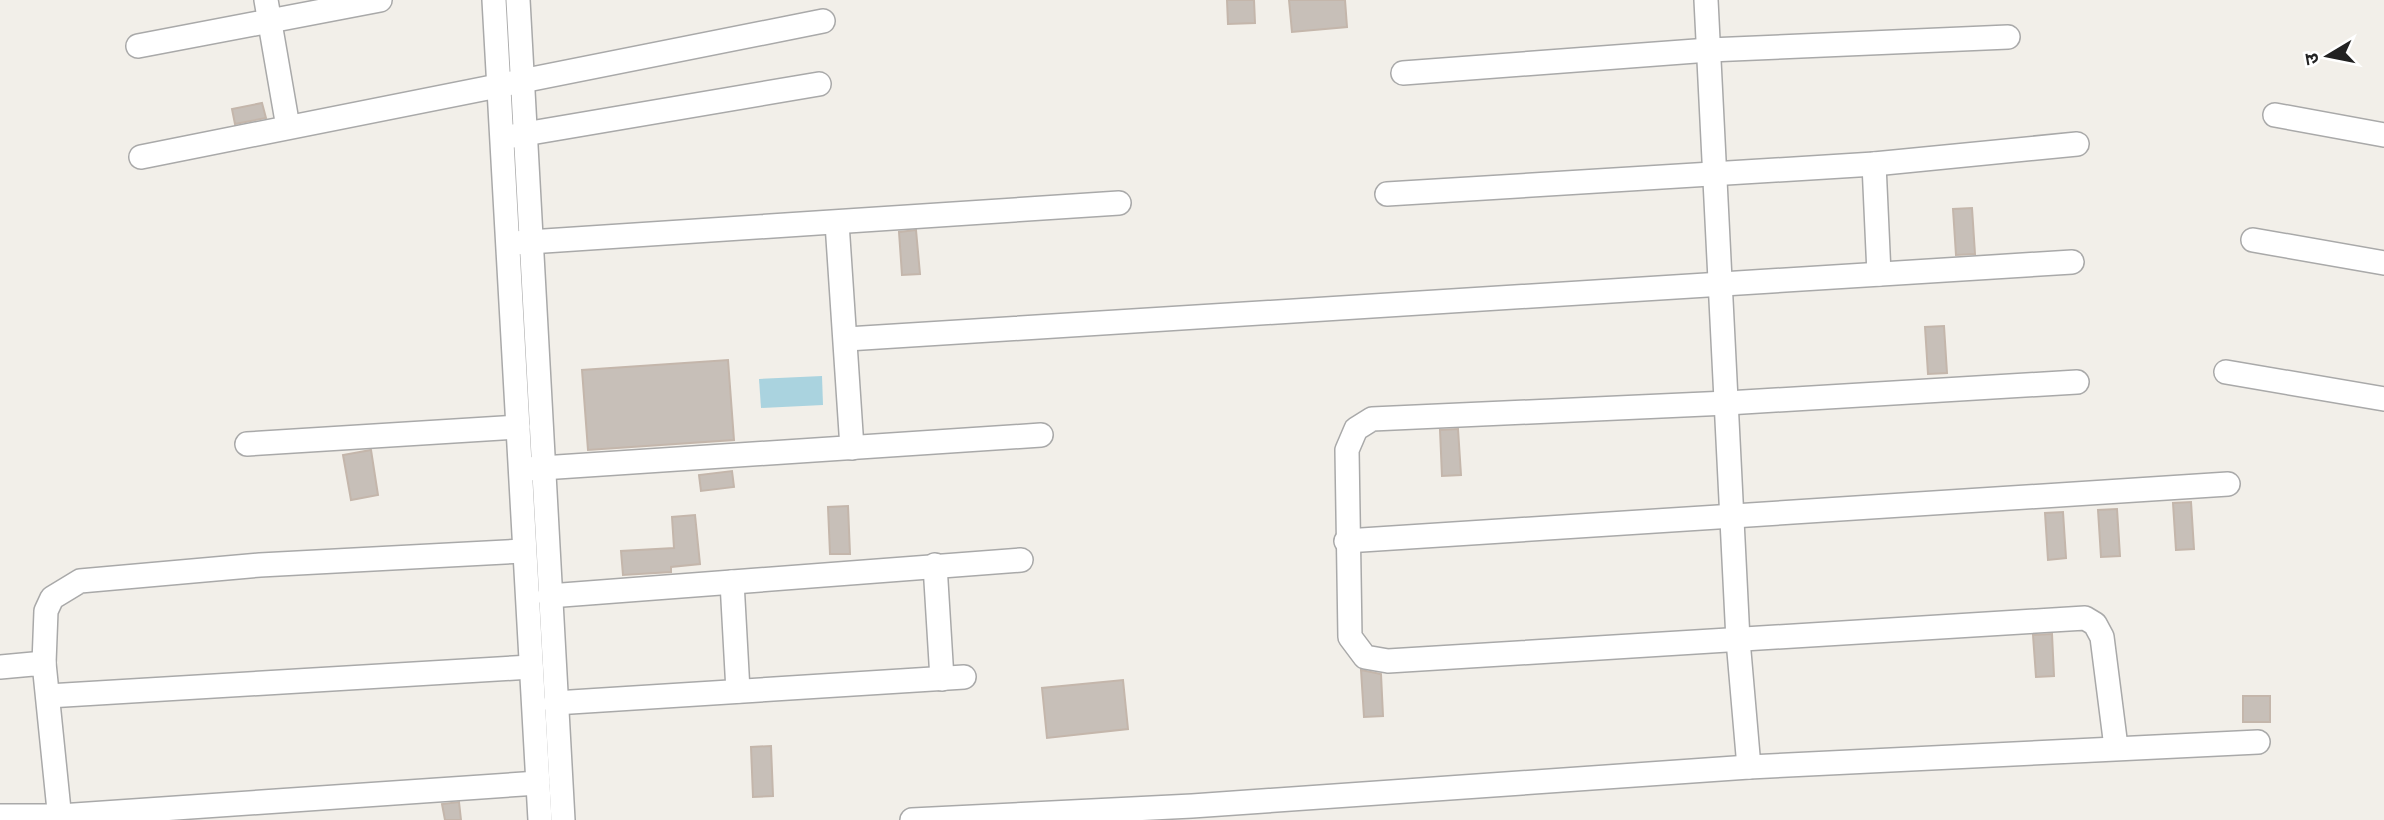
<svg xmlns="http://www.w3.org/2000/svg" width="2384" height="820" font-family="Arial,'Noto Sans Devanagari',sans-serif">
<rect width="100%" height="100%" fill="#f2efe9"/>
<path fill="#aad3df" d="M 822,376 L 823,405 L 761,408 L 759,379 Z"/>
<g fill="#c7bfb8" stroke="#c4b6ab" stroke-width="2">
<path d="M 1227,0 L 1254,0 L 1255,23 L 1228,24 Z"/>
<path d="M 1289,0 L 1345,0 L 1347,27 L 1292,32 Z"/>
<path d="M 262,103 L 266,118 L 235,124 L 232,109 Z"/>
<path d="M 1972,208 L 1975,254 L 1956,255 L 1953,209 Z"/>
<path d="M 916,230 L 920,274 L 902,275 L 899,232 Z"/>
<path d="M 1944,326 L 1947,373 L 1928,374 L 1925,327 Z"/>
<path d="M 728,360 L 734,440 L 588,450 L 582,370 Z"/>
<path d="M 1458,429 L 1461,475 L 1442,476 L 1440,430 Z"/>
<path d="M 371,450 L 378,495 L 351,500 L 343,455 Z"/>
<path d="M 732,471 L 734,487 L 701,491 L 699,475 Z"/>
<path d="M 2191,502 L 2194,549 L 2176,550 L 2173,503 Z"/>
<path d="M 848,506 L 850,554 L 830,554 L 828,507 Z"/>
<path d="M 2117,509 L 2120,556 L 2101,557 L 2098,510 Z"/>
<path d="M 2063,512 L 2066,558 L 2048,560 L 2045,513 Z"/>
<path d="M 695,515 L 700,564 L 671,567 L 671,572 L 623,575 L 621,551 L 674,548 L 672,517 Z"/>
<path d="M 2052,634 L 2054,676 L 2036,677 L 2033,635 Z"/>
<path d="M 1361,670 L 1381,674 L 1383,716 L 1364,717 Z"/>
<path d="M 1123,680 L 1128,729 L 1047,738 L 1042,688 Z"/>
<rect x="2243" y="696" width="27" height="26"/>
<path d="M 771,746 L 773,796 L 753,797 L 751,747 Z"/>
<path d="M 459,802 L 461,820 L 445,820 L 442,804 Z"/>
</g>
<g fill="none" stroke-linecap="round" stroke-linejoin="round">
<defs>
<g id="street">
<path d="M 266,0 L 288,127"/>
<path d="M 494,0 L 540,820"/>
<path d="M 518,0 L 563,820"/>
<path d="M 1706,0 L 1738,640 L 1749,767 L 2258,742"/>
<path d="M 138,46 L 380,0"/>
<path d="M 1403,73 L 1709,50 L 2008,37"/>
<path d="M 2275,115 L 2384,135"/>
<path d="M 513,136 L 819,84"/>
<path d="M 141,157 L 823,21"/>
<path d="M 1874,164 L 1879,274"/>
<path d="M 1387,194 L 1874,164 L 2077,144"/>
<path d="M 837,223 L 852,448"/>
<path d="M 2253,240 L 2384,263"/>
<path d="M 514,243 L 1119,203"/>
<path d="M 847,339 L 2072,262"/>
<path d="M 2226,372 L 2384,399"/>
<path d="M 2077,382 L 1727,403 L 1372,419 L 1356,429 L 1347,450 L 1350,637 L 1365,657 L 1388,661 L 2085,618 L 2095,624 L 2102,637 L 2116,747"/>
<path d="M 247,444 L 518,427"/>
<path d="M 527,469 L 1041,435"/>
<path d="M 1346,541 L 2228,484"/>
<path d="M 935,565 L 942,679"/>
<path d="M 732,582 L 738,691"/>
<path d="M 549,596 L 1021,560"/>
<path d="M 44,663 L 46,611 L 52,598 L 80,581 L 260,565 L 524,551"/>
<path d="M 0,667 L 44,663 L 60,820"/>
<path d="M 48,696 L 531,667"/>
<path d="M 555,703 L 964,677"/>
<path d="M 0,816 L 60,816 L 538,783"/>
<path d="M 912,820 L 1192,806 L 1749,767"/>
</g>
</defs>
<use href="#street" stroke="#a9a9a9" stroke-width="26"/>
<use href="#street" stroke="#fff" stroke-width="23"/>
</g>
<g transform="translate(2328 56) rotate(260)" stroke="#ffffff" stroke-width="5" paint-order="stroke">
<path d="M0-5L12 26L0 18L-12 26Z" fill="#222222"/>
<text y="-10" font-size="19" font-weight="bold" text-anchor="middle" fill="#222222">उ</text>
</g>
</svg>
